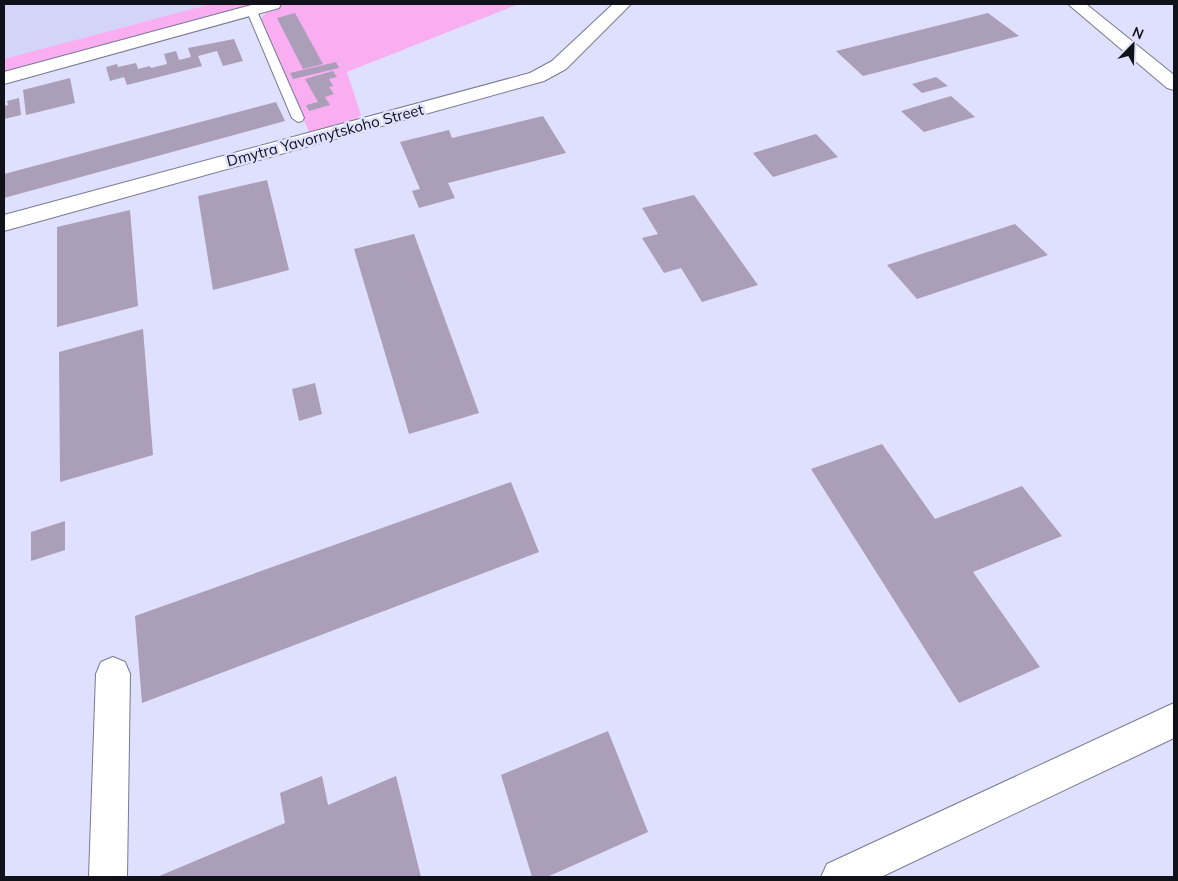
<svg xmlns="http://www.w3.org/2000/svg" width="1178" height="881" font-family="Mulish,sans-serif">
<rect width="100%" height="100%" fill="#dfe0fd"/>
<path fill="#d3d4f7" d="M 4,4 L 211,4 L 4,59 Z"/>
<g fill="#faaef2">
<path d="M 211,4 L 261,4 L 4,74 L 4,59 Z"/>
<path d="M 285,4 L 519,4 L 347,72 L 361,115 L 355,120 L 310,134 L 260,20 L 267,11 Z"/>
</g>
<g fill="#ab9eb8">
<path d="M 295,13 L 323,64 L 303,69 L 277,18 Z"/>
<path d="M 988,13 L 1019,36 L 863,76 L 836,51 Z"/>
<path d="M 234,39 L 243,61 L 223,66 L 217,51 L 198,56 L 202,66 L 127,85 L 124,77 L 110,81 L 106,67 L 117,64 L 118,67 L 136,63 L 138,69 L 150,66 L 151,68 L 167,64 L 164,54 L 176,51 L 179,60 L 191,57 L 188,48 Z"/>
<path d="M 336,62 L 339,68 L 293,79 L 290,73 Z"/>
<path d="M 333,71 L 337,77 L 329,79 L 333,86 L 329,87 L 334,94 L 325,97 L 330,105 L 309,111 L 306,105 L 318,102 L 305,79 Z"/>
<path d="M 936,77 L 948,86 L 922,93 L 912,84 Z"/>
<path d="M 70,78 L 75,103 L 26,115 L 23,90 Z"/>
<path d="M 951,96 L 975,117 L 924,132 L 901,111 Z"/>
<path d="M 19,98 L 21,115 L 4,119 L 4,106 L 8,105 L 7,101 Z"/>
<path d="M 276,102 L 285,121 L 4,198 L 4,174 Z"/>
<path d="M 543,116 L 566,153 L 448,183 L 455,198 L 419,208 L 412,191 L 420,189 L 400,142 L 449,130 L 452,138 Z"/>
<path d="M 816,134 L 838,157 L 773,177 L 753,153 Z"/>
<path d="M 267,180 L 289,270 L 213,290 L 198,196 Z"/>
<path d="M 694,195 L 758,285 L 702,302 L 681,268 L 664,273 L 642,238 L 658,234 L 642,208 Z"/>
<path d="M 130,210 L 138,306 L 57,327 L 57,227 Z"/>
<path d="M 1015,224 L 1048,255 L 917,299 L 887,265 Z"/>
<path d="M 414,234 L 479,413 L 409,434 L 354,249 Z"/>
<path d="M 143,329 L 153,455 L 60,482 L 59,352 Z"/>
<path d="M 315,383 L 322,414 L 299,421 L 292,389 Z"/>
<path d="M 882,444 L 935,519 L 1022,486 L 1062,536 L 973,572 L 1040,667 L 959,703 L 811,469 Z"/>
<path d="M 511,482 L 539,552 L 142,703 L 135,616 Z"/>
<path d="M 65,521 L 65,550 L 31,561 L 31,532 Z"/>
<path d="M 608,731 L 648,832 L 547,877 L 532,877 L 501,775 Z"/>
<path d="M 322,776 L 328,805 L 396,776 L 421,877 L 157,877 L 285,823 L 280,793 Z"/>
</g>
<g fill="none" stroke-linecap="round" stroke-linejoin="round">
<defs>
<path id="service" d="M 251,6 L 256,9 L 304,118 L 302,121 L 298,122 L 292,118 L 246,9 Z"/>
<g id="minor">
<path d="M 255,4 L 281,4 L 279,8 L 4,84 L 4,72 Z"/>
<path d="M 613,4 L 631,4 L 566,69 L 544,81 L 4,231 L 4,215 L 530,73 L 552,61 Z"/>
<path d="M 1068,4 L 1086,4 L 1174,75 L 1174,90 L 1167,88 Z"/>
<path d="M 113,657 L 125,662 L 130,674 L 127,877 L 89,877 L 96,674 L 101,662 Z"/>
<path d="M 1174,703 L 1174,738 L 881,877 L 821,877 L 827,864 Z"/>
</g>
</defs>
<use href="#service" stroke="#787993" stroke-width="2"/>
<use href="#minor" stroke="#787993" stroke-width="2"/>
<use href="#service" fill="#fff" fill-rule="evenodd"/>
<use href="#minor" fill="#fff" fill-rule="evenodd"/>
</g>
<g text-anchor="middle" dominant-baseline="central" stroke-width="5" stroke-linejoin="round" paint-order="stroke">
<g font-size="15" fill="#11111a" stroke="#dfe0fd">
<text transform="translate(325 135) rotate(-15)">Dmytra Yavornytskoho Street</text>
</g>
</g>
<rect width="1178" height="881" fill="none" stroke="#11111a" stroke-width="10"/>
<g transform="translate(1133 45) rotate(23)" stroke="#dfe0fd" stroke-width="4" paint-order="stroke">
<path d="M0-4L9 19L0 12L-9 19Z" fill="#11111a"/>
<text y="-8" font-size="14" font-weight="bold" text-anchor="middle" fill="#11111a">N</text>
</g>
</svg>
